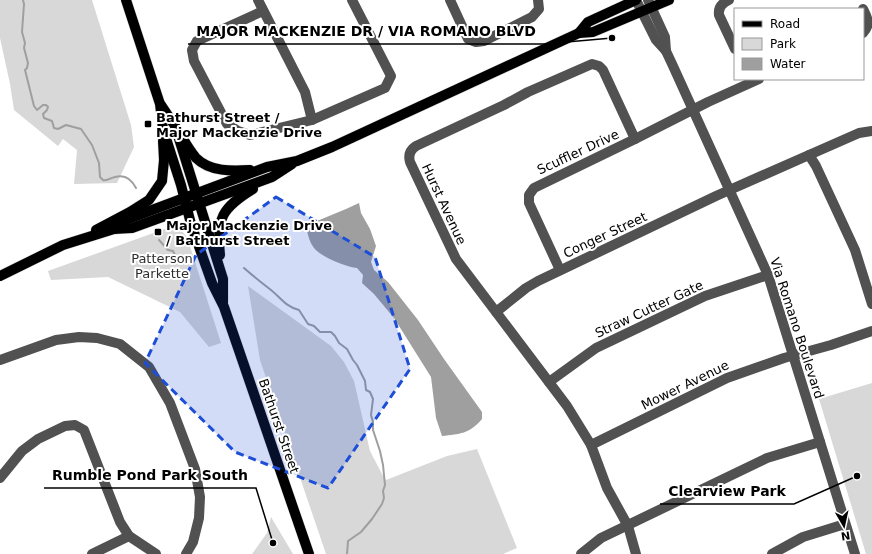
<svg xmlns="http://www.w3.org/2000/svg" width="872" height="554" font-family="'DejaVu Sans',sans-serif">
<rect width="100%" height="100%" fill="#fff"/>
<g fill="#d8d8d8">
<path d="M 0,0 L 92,0 L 131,125 L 134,147 L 117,183 L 74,184 L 77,150 L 63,139 L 58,146 L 14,110 L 10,84 L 0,38 Z"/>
<path d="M 170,227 L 181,230 L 187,237 L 221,343 L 209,347 L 180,312 L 108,277 L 51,280 L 48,271 Z"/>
<path d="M 248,286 L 331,346 L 344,362 L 354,381 L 370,451 L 383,476 L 386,480 L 447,456 L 477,449 L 517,548 L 503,554 L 326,554 L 260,360 Z"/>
<path d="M 872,383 L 872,554 L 866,554 L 819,399 Z"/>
<path d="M 271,517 L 293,554 L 252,554 L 267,533 Z"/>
</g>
<path fill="#9f9f9f" d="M 359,203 L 361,213 L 370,229 L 376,246 L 371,262 L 374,270 L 388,282 L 418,320 L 444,359 L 482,412 L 482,419 C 469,434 460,434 442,436 L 436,418 L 431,377 L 394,318 L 374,294 L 362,283 L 363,275 L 357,268 C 346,267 321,257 314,248 C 310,243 308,236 307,230 L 317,221 L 346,209 Z"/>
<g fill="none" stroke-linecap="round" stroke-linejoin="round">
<g stroke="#9f9f9f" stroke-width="2">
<path d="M 23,0 L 24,4 L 22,32 L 25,43 L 24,48 L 28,63 L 27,68 L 25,70 L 34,106 L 37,110 L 43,105 L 46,105 L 48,107 L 47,110 L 43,114 L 44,118 L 52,121 L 54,128 L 58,129 L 66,125 L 81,129 L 92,145 L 99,163 L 100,177 L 103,180 C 108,181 110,178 115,177 C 125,174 132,180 136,188"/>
<path d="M 159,240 L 168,250 L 173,251 L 176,257 L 182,262"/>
<path d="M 244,268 C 253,276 262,283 271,290 C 281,298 286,307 299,310 L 308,324 L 314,326 L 320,332 L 331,332 L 335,336 L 339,343 L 347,349 L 353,360 L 357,365 L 365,381 L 366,390 L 370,392 L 373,399 L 371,415 L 373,422 L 373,430 L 380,451 L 383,465 L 385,485 L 383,491 L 384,498 L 382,504 L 372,519 L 361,532 L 348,541 L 347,554"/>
</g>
<defs>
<g id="major">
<path d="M 126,0 L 160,104 L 163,129 L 181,185 L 191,224 L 212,283 L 224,307 L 309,554"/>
<path d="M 579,33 L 588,22 L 636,0"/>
<path d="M 161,105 L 175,126 L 223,279 L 223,302"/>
<path d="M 182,137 C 186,144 191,152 196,158 C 210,172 232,171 250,170"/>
<path d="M 114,229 L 128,219 L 267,167 L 297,161 L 332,147 L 579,33 L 593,32 L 669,0"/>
<path d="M 96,230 L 130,212 L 149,200 L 162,181 L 164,160 L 163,141"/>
<path d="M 220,255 C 216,218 222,208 253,189"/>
<path d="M 0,276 L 63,245 L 114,229 L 132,228 L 272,177 L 292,164"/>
</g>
</defs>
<use href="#major" stroke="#dbdbdb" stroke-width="11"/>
<g stroke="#515151" stroke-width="10">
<path d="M 258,0 L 305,92 L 312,120"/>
<path d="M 450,0 L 468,39 L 476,42 L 484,41 L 532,17 L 539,9 L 538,0"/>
<path d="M 636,0 L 656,40 L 666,51"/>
<path d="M 648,0 L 665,37 L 666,51 L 673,66 L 768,275 L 855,554"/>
<path d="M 729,0 C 722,3 718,8 719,15 L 735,49"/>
<path d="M 863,9 C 868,19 871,24 863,33"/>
<path d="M 263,11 L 197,41 L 192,50 L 194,61 L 227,124 L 238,131 L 250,135 L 312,120 L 385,88 L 391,76 L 352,0"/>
<path d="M 635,139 L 603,70 L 599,66 L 592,64 L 528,92 L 504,105 L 416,146 C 410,150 408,155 410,162 L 456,259 L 567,406 L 591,445 L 607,488 L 628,526 L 636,554"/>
<path d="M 809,155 L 859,133 L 872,131"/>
<path d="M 560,270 L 529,203 L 529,195 L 534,188 L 635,139 L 708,102 L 759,79"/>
<path d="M 496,312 L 526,288 L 538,281 L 716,196 L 809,155 L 816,166 L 855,250 L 872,304"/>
<path d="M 0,360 L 56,340 L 79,337 L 97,338 L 120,344 L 149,367 L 170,403 L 195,469 L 200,497 L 199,518 L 193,542 L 186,554"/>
<path d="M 549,382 L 596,348 L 705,296 L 768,275"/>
<path d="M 591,445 L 727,378 L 784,358 L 831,345 L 872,331"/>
<path d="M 0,478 L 22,451 L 38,439 L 65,426 L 75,425 L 84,430 L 120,522 L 129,536 L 156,554"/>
<path d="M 92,554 L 129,536"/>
<path d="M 581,554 L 601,538 L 767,458 L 820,442"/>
<path d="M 772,554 L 803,537 L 845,524"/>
</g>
<use href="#major" stroke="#000" stroke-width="10"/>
</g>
<path fill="#1d4ed8" fill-opacity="0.2" stroke="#1d4ed8" stroke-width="3" stroke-dasharray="8 5" stroke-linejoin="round" d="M 276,197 L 375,257 L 410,369 L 328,488 L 235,452 L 145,363 L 196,255 Z"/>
<g fill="#000" stroke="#fff" stroke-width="1.5">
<rect x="144" y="120" width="8" height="8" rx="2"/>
<rect x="154" y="228" width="8" height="8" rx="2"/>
</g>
<g text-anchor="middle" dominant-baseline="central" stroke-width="4" stroke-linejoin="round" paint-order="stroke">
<g font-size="13" font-weight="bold" fill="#000" stroke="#fff" text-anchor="start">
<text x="156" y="117">Bathurst Street /<tspan x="156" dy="15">Major Mackenzie Drive</tspan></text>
<text x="166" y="225">Major Mackenzie Drive<tspan x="166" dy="15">/ Bathurst Street</tspan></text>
</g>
<g font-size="13" fill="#000" stroke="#fff">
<text transform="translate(578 152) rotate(-25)">Scuffler Drive</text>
<text transform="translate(444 204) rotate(65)">Hurst Avenue</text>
<text transform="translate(605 235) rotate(-25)">Conger Street</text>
<text transform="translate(649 309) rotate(-25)">Straw Cutter Gate</text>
<text transform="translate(797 328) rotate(72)">Via Romano Boulevard</text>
<text transform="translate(685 385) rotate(-26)">Mower Avenue</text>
<text transform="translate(279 426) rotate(71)">Bathurst Street</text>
</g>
<g font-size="13" fill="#2f2f2f" stroke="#fff">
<text x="162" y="258">Patterson<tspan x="162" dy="15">Parkette</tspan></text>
</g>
</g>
<path fill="none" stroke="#000" stroke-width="1.5" d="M612 38L544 44H188M273 543L256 488H44M857 476L794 504H660"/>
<g fill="#000" stroke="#fff" stroke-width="1.5">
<circle cx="612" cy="38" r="4"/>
<circle cx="273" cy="543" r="4"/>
<circle cx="857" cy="476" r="4"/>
</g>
<g font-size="14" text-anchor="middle" font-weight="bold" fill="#000" stroke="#fff" stroke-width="4" stroke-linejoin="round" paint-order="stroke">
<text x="366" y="36">MAJOR MACKENZIE DR / VIA ROMANO BLVD</text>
<text x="150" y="480">Rumble Pond Park South</text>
<text x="727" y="496">Clearview Park</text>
</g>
<rect x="734" y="8" width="130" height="72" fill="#ffffff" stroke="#999999"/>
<rect x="742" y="21" width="20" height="6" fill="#000000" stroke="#999999"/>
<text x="770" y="28" font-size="12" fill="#000000">Road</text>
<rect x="742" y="38" width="20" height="12" fill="#d8d8d8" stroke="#999999"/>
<text x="770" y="48" font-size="12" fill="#000000">Park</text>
<rect x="742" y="58" width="20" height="12" fill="#9f9f9f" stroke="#999999"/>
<text x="770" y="68" font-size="12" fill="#000000">Water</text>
<g transform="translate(844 526) rotate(171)" stroke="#ffffff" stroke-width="3" paint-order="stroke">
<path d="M0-3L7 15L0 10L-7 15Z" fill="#000000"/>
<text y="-6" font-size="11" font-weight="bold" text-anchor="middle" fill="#000000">N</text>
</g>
</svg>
